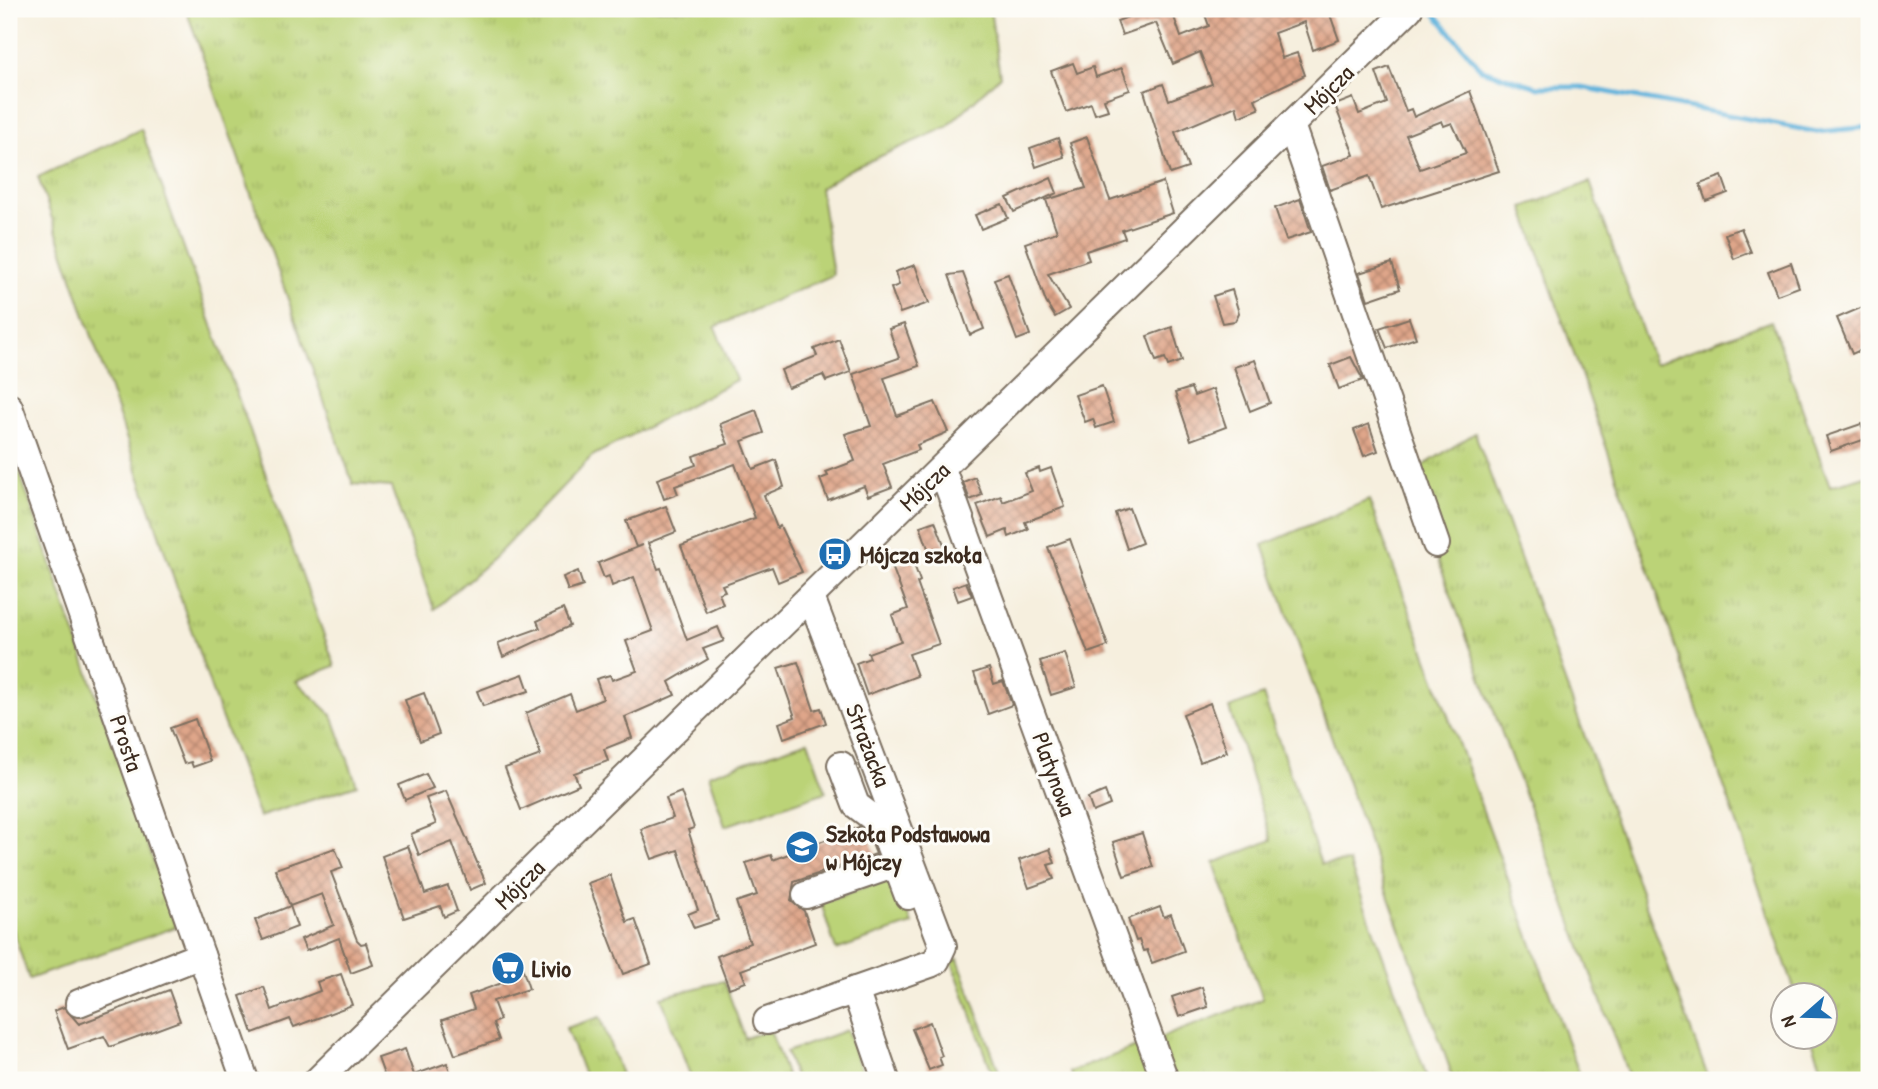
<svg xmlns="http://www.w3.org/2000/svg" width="1878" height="1089" font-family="'Patrick Hand',sans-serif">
<defs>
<pattern id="grass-tufts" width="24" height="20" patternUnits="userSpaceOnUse" patternTransform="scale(1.75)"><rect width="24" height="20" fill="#bbd377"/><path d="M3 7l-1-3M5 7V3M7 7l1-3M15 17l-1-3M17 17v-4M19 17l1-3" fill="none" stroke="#a2b566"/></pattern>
<pattern id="building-cross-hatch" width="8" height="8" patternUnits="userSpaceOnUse" patternTransform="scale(1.75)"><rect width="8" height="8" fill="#dfa68a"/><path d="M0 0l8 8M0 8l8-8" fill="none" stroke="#b68770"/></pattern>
</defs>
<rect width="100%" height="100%" fill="#fdfcf7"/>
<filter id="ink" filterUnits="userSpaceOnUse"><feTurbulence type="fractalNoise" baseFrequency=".0143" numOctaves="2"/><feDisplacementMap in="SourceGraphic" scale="14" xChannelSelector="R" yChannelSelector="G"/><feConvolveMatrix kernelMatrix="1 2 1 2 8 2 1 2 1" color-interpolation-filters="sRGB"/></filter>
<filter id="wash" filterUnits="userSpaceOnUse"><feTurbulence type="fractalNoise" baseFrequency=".00686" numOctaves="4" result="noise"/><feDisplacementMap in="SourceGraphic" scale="28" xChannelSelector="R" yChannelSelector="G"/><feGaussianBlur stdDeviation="1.57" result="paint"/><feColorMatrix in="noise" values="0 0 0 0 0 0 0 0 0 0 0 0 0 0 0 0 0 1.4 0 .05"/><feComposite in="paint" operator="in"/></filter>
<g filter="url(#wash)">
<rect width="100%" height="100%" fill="#f6efde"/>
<g fill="url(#grass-tufts)" stroke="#7b7e4a" stroke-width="2">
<path d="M 186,9 L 990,9 L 1000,76 L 947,127 L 849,170 L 820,188 L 833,275 L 715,327 L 736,380 L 592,456 L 496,556 L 434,609 L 391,487 L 353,484 Z"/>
<path d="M 141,129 L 335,666 L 296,681 L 332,715 L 357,785 L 259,817 L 216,703 L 38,177 Z"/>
<path d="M 1590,182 L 1654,364 L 1771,321 L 1830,486 L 1869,475 L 1869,1080 L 1826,1080 L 1811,1037 L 1826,1036 L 1826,995 L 1796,994 L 1523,207 Z"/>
<path d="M 1475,433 L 1709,1080 L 1630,1080 L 1407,476 Z"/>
<path d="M 9,442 L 176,927 L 29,979 L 9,918 Z"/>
<path d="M 1369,500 L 1579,1073 L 1581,1080 L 1454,1080 L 1263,545 Z"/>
<path d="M 1263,695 L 1321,864 L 1349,862 L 1428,1080 L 1073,1080 L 1070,1072 L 1263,999 L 1214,863 L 1272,840 L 1229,708 Z"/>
<path d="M 958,959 L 1002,1080 L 995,1080 L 952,962 Z"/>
<path d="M 724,981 L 745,1038 L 770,1030 L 788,1080 L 692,1080 L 661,997 Z"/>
<path d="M 600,1017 L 623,1080 L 586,1080 L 566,1028 Z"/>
</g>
<g fill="#bbd377" stroke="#7b7e4a" stroke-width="2">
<path d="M 808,741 L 826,792 L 725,826 L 708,775 Z"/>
<path d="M 895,877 L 912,924 L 836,950 L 821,903 Z"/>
<path d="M 847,1030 L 865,1080 L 796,1080 L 786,1052 Z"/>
</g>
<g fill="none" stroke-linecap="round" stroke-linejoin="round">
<path stroke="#61b3dc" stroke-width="5" d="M 1431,9 L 1482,70 L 1538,87 L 1581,87 L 1817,132 L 1869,127"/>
</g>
<g id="blocks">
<g fill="url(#building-cross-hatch)" fill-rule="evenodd">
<path d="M 1150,9 L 1191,9 L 1174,17 L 1181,37 L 1209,26 L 1203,9 L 1299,9 L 1301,14 L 1328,9 L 1339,40 L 1313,50 L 1304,22 L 1274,33 L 1282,58 L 1297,53 L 1305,75 L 1255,99 L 1259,109 L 1239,117 L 1236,106 L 1175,132 L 1188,168 L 1170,174 L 1144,91 L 1163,84 L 1169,100 L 1212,84 L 1200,52 L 1173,64 L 1156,23 L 1122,35 L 1117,21 Z"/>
<path d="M 1073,63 L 1077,73 L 1093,67 L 1096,77 L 1122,68 L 1130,90 L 1104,99 L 1108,110 L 1095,114 L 1091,103 L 1066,112 L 1051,71 Z"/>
<path d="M 1389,67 L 1406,111 L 1411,109 L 1414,117 L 1470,91 L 1499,171 L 1381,209 L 1369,176 L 1330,190 L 1322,166 L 1354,155 L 1335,105 L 1353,98 L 1359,114 L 1387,103 L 1376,72 ZM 1442,121 L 1444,126 L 1452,123 L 1466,153 L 1420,169 L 1406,135 Z"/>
<path d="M 1087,137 L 1110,200 L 1163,182 L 1173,213 L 1122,230 L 1125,238 L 1086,251 L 1089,260 L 1048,274 L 1069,309 L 1055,317 L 1046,302 L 1025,243 L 1057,232 L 1046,200 L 1086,188 L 1070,143 Z"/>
<path d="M 1058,138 L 1064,157 L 1036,167 L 1030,148 Z"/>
<path d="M 1722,176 L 1728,193 L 1706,201 L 1700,184 Z"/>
<path d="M 1051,178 L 1057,193 L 1014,212 L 1007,198 Z"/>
<path d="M 1300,199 L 1311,232 L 1286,240 L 1275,208 Z"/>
<path d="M 1002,204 L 1008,218 L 981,229 L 975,215 Z"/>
<path d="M 1741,228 L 1751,252 L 1734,259 L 1725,234 Z"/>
<path d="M 1392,263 L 1400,289 L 1368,300 L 1359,273 Z"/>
<path d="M 1791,263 L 1799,287 L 1777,295 L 1768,272 Z"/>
<path d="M 915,265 L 929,303 L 900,313 L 891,288 L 899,285 L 895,272 Z"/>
<path d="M 963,273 L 984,329 L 970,335 L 949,275 Z"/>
<path d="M 1008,274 L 1030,335 L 1017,340 L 994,279 Z"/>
<path d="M 1232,290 L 1239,313 L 1235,321 L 1222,323 L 1213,296 Z"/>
<path d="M 1865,306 L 1869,318 L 1869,346 L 1852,354 L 1837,318 Z"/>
<path d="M 1409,318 L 1416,338 L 1387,348 L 1379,328 Z"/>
<path d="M 904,324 L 919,366 L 884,378 L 897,416 L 935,402 L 948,432 L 917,445 L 919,450 L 883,464 L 892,487 L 868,496 L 864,486 L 828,500 L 820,479 L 828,476 L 826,472 L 855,461 L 845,434 L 871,426 L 853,374 L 899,358 L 889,329 Z"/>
<path d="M 1172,327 L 1182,361 L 1168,366 L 1165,358 L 1156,361 L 1147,336 Z"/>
<path d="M 839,339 L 851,372 L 826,381 L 823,375 L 788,388 L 781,370 L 817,356 L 814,349 Z"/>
<path d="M 1351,357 L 1363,380 L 1339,389 L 1330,365 Z"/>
<path d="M 1255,360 L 1270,403 L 1250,411 L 1234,367 Z"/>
<path d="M 1102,386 L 1114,422 L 1096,428 L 1093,419 L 1085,422 L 1075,395 Z"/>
<path d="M 1191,388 L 1194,396 L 1213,389 L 1226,427 L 1191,440 L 1175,393 Z"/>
<path d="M 756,410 L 764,433 L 742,441 L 753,469 L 776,460 L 784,487 L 764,495 L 777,528 L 780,526 L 802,572 L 778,582 L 772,567 L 722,585 L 725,591 L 719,593 L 723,604 L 706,612 L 681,546 L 755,518 L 735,464 L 675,486 L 678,494 L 664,499 L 657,479 L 696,465 L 693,456 L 728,444 L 720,424 Z"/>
<path d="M 1369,424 L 1378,451 L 1364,456 L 1354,430 Z"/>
<path d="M 1861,424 L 1866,439 L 1831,451 L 1826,436 Z"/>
<path d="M 1039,468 L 1040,472 L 1051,468 L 1065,507 L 1025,522 L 1028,529 L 1009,537 L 1007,530 L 990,537 L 977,505 L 1001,496 L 1003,502 L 1032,491 L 1025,473 Z"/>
<path d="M 975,477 L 982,495 L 970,500 L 963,482 Z"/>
<path d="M 666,506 L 676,532 L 648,543 L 658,569 L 661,568 L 687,640 L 718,627 L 724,641 L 703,649 L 708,659 L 669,682 L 675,695 L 625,717 L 632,738 L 604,749 L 608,761 L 574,773 L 579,785 L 521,810 L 505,768 L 541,755 L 526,713 L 570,694 L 576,710 L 603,699 L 596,679 L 610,675 L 612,680 L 637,671 L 626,641 L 653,631 L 634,577 L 612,586 L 609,576 L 604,578 L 598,563 L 643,545 L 636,547 L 626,521 Z"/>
<path d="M 1129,508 L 1142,543 L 1127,549 L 1115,513 Z"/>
<path d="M 935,521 L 948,555 L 933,562 L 920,526 Z"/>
<path d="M 1070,539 L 1108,646 L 1088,653 L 1048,547 Z"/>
<path d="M 912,559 L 920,581 L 917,583 L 939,644 L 909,654 L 917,676 L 867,695 L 856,663 L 870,658 L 868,653 L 901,641 L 892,615 L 908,609 L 892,566 Z"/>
<path d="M 578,571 L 583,586 L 568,591 L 563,577 Z"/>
<path d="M 966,582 L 972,596 L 958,601 L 953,587 Z"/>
<path d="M 563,609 L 570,626 L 503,657 L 498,643 L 540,628 L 537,621 Z"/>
<path d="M 1065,653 L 1076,687 L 1051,695 L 1040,661 Z"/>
<path d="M 798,662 L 814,710 L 821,708 L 826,723 L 784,738 L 779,723 L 795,717 L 778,668 Z"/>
<path d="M 989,668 L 994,684 L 1003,681 L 1012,705 L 988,714 L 974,673 Z"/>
<path d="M 523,674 L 529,691 L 483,706 L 477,691 Z"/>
<path d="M 424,693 L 439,734 L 420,741 L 405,700 Z"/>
<path d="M 1210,703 L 1227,752 L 1200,762 L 1183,714 Z"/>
<path d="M 195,719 L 210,761 L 193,767 L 191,762 L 184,764 L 170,728 Z"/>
<path d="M 426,774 L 433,788 L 405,800 L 399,785 Z"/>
<path d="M 446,791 L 486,883 L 470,890 L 452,842 L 419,855 L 411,834 L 436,824 L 426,798 Z"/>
<path d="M 1105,791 L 1110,805 L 1093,812 L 1088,798 Z"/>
<path d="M 681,792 L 694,828 L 688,830 L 718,920 L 694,928 L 688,914 L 698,910 L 678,850 L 652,859 L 641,829 L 673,818 L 666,798 Z"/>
<path d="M 859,827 L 868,834 L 876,854 L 794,882 L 791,901 L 804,911 L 815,943 L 741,970 L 746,982 L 729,988 L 717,956 L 750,943 L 736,902 L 757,895 L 746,863 L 771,855 L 773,860 Z"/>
<path d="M 1142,833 L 1153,867 L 1124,876 L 1113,842 Z"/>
<path d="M 408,846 L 425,894 L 448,886 L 457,911 L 444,917 L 440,906 L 404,918 L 382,856 Z"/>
<path d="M 335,848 L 343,868 L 331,872 L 357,940 L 361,944 L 366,943 L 373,965 L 351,973 L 339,938 L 306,951 L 301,939 L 334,925 L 322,894 L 290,906 L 275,869 Z"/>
<path d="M 1050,849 L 1055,863 L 1048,865 L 1054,879 L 1029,888 L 1019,860 Z"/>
<path d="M 610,875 L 627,922 L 635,919 L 651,964 L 623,974 L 588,883 Z"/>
<path d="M 290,906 L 297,927 L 263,940 L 255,920 Z"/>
<path d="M 1160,907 L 1164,917 L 1171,914 L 1184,951 L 1152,963 L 1147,950 L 1143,951 L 1139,940 L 1136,941 L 1128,919 Z"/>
<path d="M 519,958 L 529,989 L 493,1001 L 500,1020 L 493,1023 L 499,1040 L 455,1055 L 442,1020 L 474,1009 L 469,995 L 502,983 L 496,966 Z"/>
<path d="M 341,974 L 352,1005 L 294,1027 L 290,1019 L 253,1033 L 240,996 L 264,987 L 272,1010 L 320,991 L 317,982 Z"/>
<path d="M 1202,987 L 1208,1007 L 1179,1017 L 1172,997 Z"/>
<path d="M 169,990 L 180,1021 L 110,1047 L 104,1036 L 68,1049 L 54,1011 L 64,1007 L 79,1024 Z"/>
<path d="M 930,1022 L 942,1056 L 939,1057 L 942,1065 L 929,1070 L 912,1029 Z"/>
<path d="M 405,1049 L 414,1075 L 447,1063 L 453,1080 L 386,1080 L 378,1058 Z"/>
</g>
</g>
</g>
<g filter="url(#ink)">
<use href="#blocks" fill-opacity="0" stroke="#7c6f61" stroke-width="2"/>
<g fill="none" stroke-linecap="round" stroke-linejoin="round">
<defs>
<g id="minor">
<path d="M 1291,125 L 1436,544"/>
<path d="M 9,407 L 245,1080"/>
<path d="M 942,469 L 1165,1080"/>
<path d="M 841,765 L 856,805 L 881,824 L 892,852"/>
<path d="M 806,895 L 896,864 L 908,896"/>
<path d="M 855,990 L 886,1080"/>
<path d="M 79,1003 L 201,955"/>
<path d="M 767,1021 L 930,964 L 936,961 L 943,946 L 811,597"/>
<path d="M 318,1080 L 1409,9"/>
</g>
</defs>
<use href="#minor" stroke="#7c6f61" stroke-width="30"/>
<use href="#minor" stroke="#fff" stroke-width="26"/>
</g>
</g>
<defs>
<symbol id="bus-disc" viewBox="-11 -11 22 22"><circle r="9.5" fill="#1f6fb2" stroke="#fdfcf7"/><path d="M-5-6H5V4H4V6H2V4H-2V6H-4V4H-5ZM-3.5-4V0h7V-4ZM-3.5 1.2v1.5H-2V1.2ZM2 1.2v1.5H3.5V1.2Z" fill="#fff"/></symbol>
<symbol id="school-disc" viewBox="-11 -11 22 22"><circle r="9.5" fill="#1f6fb2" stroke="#fdfcf7"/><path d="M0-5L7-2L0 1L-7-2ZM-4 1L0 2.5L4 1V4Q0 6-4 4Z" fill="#fff"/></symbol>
<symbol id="supermarket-disc" viewBox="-11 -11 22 22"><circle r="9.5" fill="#1f6fb2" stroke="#fdfcf7"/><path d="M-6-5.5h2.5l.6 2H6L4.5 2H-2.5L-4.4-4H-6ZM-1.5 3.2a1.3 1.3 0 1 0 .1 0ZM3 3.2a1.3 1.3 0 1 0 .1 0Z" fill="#fff"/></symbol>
</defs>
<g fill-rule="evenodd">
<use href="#bus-disc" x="816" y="535" width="38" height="38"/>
<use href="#school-disc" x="783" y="828" width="38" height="38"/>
<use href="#supermarket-disc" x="489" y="949" width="38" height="38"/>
</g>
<g text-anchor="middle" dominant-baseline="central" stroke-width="6" stroke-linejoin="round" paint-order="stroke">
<g font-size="24" fill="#3b2a1e" stroke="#fdfcf7">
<text transform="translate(1328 89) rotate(-45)">Mójcza</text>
<text transform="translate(924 486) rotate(-44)">Mójcza</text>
<text transform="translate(127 743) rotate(71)">Prosta</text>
<text transform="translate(869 745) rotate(69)">Strażacka</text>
<text transform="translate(1055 774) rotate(70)">Platynowa</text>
<text transform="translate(519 884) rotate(-45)">Mójcza</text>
</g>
<g font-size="24" font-weight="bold" fill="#3b2a1e" stroke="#fdfcf7" text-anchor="start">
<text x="860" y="554">Mójcza szkoła</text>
<text x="826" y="833">Szkoła Podstawowa<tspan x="826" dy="28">w Mójczy</tspan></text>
<text x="532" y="968">Livio</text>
</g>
</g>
<rect width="1878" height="1089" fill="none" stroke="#fdfcf7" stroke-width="35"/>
<g transform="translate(1804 1016) rotate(250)"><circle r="33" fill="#fdfcf7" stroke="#afa8a0" stroke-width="2"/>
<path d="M0-5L12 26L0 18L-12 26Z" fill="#1f6fb2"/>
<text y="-10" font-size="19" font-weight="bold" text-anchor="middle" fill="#3b2a1e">N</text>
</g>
</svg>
